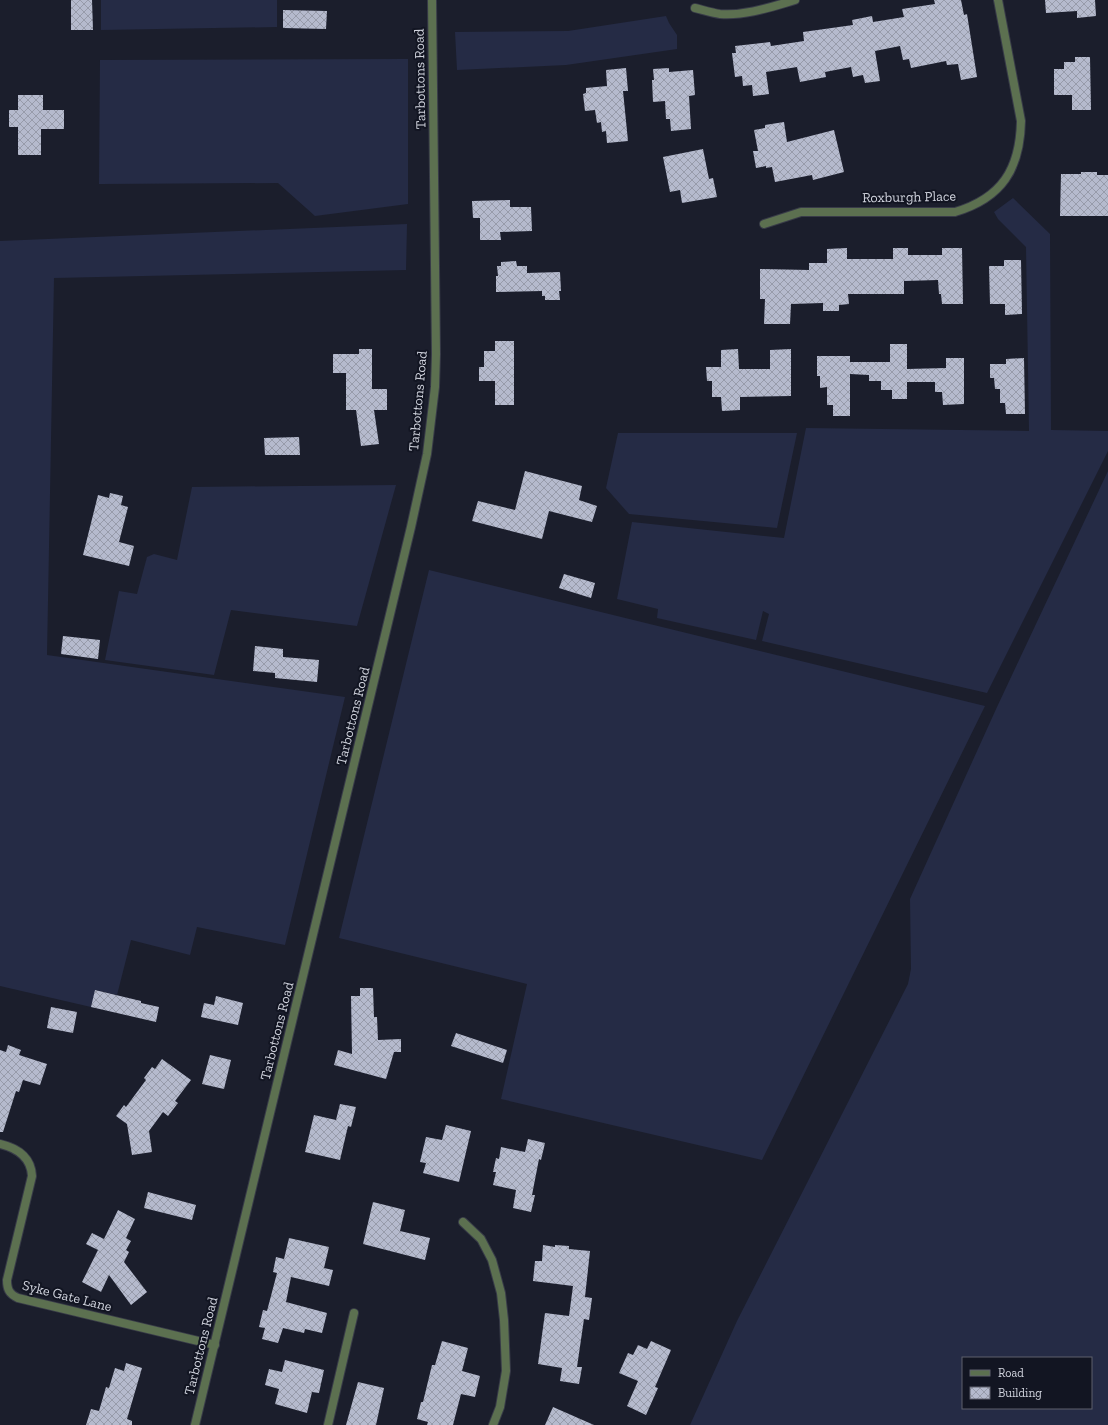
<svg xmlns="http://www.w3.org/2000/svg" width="1108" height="1425" font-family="'Zilla Slab',serif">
<defs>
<pattern id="building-cross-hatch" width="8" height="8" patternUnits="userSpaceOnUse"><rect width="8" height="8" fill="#b5bacd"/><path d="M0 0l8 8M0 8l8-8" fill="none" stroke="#979baa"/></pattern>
</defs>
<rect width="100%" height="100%" fill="#1b1e2c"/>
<g fill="#252b45" fill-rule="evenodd">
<path d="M 101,0 L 277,0 L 277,27 L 101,30 Z"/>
<path d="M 666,16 L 669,23 L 677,35 L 677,49 L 566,65 L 457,70 L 455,32 L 568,31 Z"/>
<path d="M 408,59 L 408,204 L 315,216 L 278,183 L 99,184 L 100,60 Z"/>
<path d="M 1013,198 L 1050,234 L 1051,430 L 1108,431 L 1108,451 L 987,693 L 762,641 L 769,614 L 763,611 L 756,640 L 657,618 L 658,609 L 617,599 L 632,522 L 784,538 L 806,428 L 1029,431 L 1026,247 L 998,219 L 994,212 Z"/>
<path d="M 407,224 L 406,270 L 54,278 L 47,655 L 345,697 L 285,945 L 197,927 L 190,955 L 131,940 L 117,995 L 96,990 L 91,1007 L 0,986 L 0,241 Z"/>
<path d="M 618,433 L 797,433 L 777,528 L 629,514 L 606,488 Z"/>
<path d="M 1108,471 L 1108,1425 L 690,1425 L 737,1321 L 908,984 L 911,969 L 910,899 L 997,707 ZM 963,1358 L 1091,1358 L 1091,1408 L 963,1408 Z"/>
<path d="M 396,485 L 357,626 L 231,610 L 214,675 L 105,660 L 119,591 L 137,594 L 147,557 L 154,554 L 177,560 L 192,487 Z"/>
<path d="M 429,570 L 985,706 L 762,1160 L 501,1099 L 527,984 L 339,938 Z"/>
</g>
<g fill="url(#building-cross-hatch)">
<path d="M 71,0 L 92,0 L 93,30 L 71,30 Z"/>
<path d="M 934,0 L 961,0 L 964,15 L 967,14 L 977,77 L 961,80 L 958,64 L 947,65 L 946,61 L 911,68 L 909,59 L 903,60 L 900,46 L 875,51 L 880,81 L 865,83 L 863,75 L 853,77 L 851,67 L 825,72 L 826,77 L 800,82 L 797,67 L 766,72 L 769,94 L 753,96 L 752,85 L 743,86 L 742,76 L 735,77 L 732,53 L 736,53 L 735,46 L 770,42 L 771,46 L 804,41 L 803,32 L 853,25 L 852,20 L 872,16 L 873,22 L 904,17 L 902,9 L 935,4 Z"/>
<path d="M 1045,0 L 1095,0 L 1096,16 L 1077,18 L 1077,11 L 1046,13 Z"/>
<path d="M 283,10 L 327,11 L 326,29 L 283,28 Z"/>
<path d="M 1075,57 L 1090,57 L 1091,110 L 1072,110 L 1072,95 L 1054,95 L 1054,69 L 1064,69 L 1064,62 L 1075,62 Z"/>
<path d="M 626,68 L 628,91 L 623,91 L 628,141 L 607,143 L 606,131 L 602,132 L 601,122 L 597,123 L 595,110 L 585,111 L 583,94 L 586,93 L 586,88 L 607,86 L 606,70 Z"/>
<path d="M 669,68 L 669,72 L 693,70 L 695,95 L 689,96 L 691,129 L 671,131 L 670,119 L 666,119 L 665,101 L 653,102 L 652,80 L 654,80 L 653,69 Z"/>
<path d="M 18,95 L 43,95 L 43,110 L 64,110 L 64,129 L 41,129 L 41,155 L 18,155 L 18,127 L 9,127 L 9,110 L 18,110 Z"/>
<path d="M 784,122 L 787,142 L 834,130 L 844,172 L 813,180 L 812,175 L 775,182 L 772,167 L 766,168 L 766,166 L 756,168 L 753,151 L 758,151 L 754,130 L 765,128 L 765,125 Z"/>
<path d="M 703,149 L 709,179 L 713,178 L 717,197 L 682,203 L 680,190 L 670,192 L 663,157 Z"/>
<path d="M 1081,172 L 1097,172 L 1097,175 L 1108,175 L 1108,216 L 1060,216 L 1061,174 L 1081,174 Z"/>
<path d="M 510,200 L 510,207 L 531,207 L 532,231 L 500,232 L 501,240 L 480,240 L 480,218 L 473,218 L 472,201 Z"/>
<path d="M 847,248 L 847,259 L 893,259 L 893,248 L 908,248 L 908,255 L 942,255 L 942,248 L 962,248 L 963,304 L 942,304 L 941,294 L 939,294 L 938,280 L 904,281 L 904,294 L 848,294 L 849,304 L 839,305 L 839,311 L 823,311 L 823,303 L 791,304 L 790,324 L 764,324 L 765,299 L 760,299 L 760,269 L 809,270 L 809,263 L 827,263 L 827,249 Z"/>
<path d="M 1004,260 L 1021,260 L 1022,314 L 1005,315 L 1005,304 L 990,304 L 989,266 L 1004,266 Z"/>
<path d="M 516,261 L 517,266 L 527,266 L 527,273 L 560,272 L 561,291 L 559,291 L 560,300 L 545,300 L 545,296 L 542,296 L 542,291 L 496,292 L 496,276 L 498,276 L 497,266 L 501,266 L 501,262 Z"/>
<path d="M 495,341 L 514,341 L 514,405 L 495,405 L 495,381 L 479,381 L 479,367 L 484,367 L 484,351 L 495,351 Z"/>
<path d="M 890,344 L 907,344 L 907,369 L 946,368 L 946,358 L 964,358 L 964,404 L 943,405 L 942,392 L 935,392 L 935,382 L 907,382 L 907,399 L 892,399 L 892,390 L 881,390 L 881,381 L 869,381 L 869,375 L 850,374 L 850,416 L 833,416 L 833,405 L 827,405 L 827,387 L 820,388 L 820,376 L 817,376 L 817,356 L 850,356 L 850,362 L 890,362 Z"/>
<path d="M 359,349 L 372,349 L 372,389 L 387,389 L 387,410 L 374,410 L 379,444 L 361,446 L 356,410 L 346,410 L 346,373 L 333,373 L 333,354 L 359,354 Z"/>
<path d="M 738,349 L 739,369 L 770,369 L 770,350 L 791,349 L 791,396 L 740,397 L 740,410 L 722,411 L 721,397 L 712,397 L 712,381 L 707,381 L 706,367 L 721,367 L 721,350 Z"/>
<path d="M 1024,358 L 1025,414 L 1006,414 L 1005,403 L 1000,403 L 1000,389 L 995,389 L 994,378 L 990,378 L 990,364 L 1006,364 L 1006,359 Z"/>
<path d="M 299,437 L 300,455 L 265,455 L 264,438 Z"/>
<path d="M 525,471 L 582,486 L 579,500 L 597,506 L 592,522 L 549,511 L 542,539 L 472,521 L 478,501 L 515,510 Z"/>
<path d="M 110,493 L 123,496 L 121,505 L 128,507 L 119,542 L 134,546 L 129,566 L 83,555 L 98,495 L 109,498 Z"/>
<path d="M 564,574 L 595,583 L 591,598 L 559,588 Z"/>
<path d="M 63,636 L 100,640 L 98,659 L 61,654 Z"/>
<path d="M 255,646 L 283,649 L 283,657 L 319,660 L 317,682 L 275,678 L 275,673 L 253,671 Z"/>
<path d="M 360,988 L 373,988 L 374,1017 L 377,1017 L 378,1040 L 401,1039 L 401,1052 L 394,1052 L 386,1079 L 334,1065 L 338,1050 L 352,1054 L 351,996 L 360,996 Z"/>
<path d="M 95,990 L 141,1001 L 141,1003 L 159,1007 L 156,1022 L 91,1007 Z"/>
<path d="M 216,996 L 243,1003 L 238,1025 L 201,1017 L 204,1003 L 214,1005 Z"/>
<path d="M 51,1007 L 77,1012 L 73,1033 L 47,1028 Z"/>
<path d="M 456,1033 L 507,1050 L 503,1063 L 451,1046 Z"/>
<path d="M 8,1045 L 21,1050 L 19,1055 L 47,1064 L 40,1085 L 23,1080 L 19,1092 L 16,1091 L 3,1132 L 0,1132 L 0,1050 L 6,1052 Z"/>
<path d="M 210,1055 L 231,1060 L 224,1089 L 202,1084 Z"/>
<path d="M 162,1059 L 191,1080 L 175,1101 L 178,1103 L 168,1116 L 163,1112 L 149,1131 L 152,1152 L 132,1155 L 127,1124 L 116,1116 L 124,1105 L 126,1107 L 146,1080 L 144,1078 L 152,1067 L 155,1069 Z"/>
<path d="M 340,1104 L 356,1107 L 351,1127 L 348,1126 L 340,1160 L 305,1152 L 314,1115 L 336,1120 Z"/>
<path d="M 446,1125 L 471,1131 L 459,1182 L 423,1173 L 426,1163 L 420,1162 L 426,1137 L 442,1140 Z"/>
<path d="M 528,1139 L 545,1143 L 541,1160 L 539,1159 L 532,1195 L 535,1195 L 531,1212 L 513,1208 L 516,1190 L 493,1185 L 496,1172 L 493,1172 L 496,1158 L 499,1159 L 501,1147 L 525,1152 Z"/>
<path d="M 148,1192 L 196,1205 L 192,1220 L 144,1208 Z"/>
<path d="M 373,1202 L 405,1210 L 400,1231 L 430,1238 L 425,1260 L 363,1244 Z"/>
<path d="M 118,1210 L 135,1219 L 126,1238 L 131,1241 L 126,1250 L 129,1252 L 124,1262 L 147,1292 L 131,1305 L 109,1275 L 101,1292 L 82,1282 L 98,1250 L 86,1244 L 92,1233 L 104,1239 Z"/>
<path d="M 289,1238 L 329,1247 L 324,1268 L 333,1270 L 329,1286 L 291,1277 L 286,1302 L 327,1313 L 322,1333 L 305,1329 L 304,1333 L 283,1328 L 278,1343 L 262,1339 L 265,1328 L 259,1327 L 263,1310 L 267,1311 L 277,1273 L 273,1272 L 276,1257 L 284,1259 Z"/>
<path d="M 543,1245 L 555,1247 L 555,1245 L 569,1246 L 569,1249 L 590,1251 L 585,1297 L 592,1298 L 589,1320 L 584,1319 L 577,1367 L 582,1367 L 579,1384 L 560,1381 L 562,1368 L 538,1364 L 545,1313 L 569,1316 L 573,1286 L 533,1281 L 535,1261 L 542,1261 Z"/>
<path d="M 442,1341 L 468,1348 L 462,1371 L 480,1376 L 475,1397 L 461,1394 L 453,1425 L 427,1425 L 428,1422 L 417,1419 L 421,1402 L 423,1402 L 432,1365 L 435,1365 Z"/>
<path d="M 651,1341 L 671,1350 L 655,1387 L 658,1388 L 646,1415 L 627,1406 L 638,1381 L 619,1373 L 628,1353 L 633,1355 L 638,1345 L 647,1349 Z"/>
<path d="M 285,1360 L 324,1370 L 319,1393 L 312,1392 L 307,1413 L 275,1404 L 279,1389 L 265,1385 L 269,1369 L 282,1372 Z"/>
<path d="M 126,1363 L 142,1368 L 127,1419 L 132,1421 L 132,1425 L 86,1425 L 91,1409 L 99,1411 L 106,1387 L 109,1388 L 115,1368 L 124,1371 Z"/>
<path d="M 358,1382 L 384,1388 L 376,1425 L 346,1425 Z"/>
<path d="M 553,1407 L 594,1425 L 545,1425 Z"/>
</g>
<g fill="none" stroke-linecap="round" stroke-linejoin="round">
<defs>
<g id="minor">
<path d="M 695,8 C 703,10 712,13 720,14 C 746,16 771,7 795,0"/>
<path d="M 764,224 L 801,212 L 955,212 C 1002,198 1020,169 1021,121 L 998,0"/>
<path d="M 0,1144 C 17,1148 31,1157 32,1176 L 7,1280 C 7,1289 9,1294 18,1298 L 215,1345"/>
<path d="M 463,1222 L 481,1239 L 492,1260 L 501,1293 L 504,1320 L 506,1371 L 500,1407 L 493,1425"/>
<path d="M 195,1425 L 411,527 L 427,454 L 435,387 L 436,354 L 432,0"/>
<path d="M 328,1425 L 354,1313"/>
</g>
</defs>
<use href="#minor" stroke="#383b48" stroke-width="10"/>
<use href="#minor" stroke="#5c7050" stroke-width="8"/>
</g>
<g text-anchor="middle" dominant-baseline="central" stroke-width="4" stroke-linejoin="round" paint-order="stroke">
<g font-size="14" fill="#d0d3dd" stroke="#121522">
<text transform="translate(420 79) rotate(-91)">Tarbottons Road</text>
<text transform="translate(909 197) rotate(-1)">Roxburgh Place</text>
<text transform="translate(418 401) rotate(-85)">Tarbottons Road</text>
<text transform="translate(353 716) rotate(-76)">Tarbottons Road</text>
<text transform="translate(277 1031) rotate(-76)">Tarbottons Road</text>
<text transform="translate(67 1296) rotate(14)">Syke Gate Lane</text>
<text transform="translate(201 1346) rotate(-76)">Tarbottons Road</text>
</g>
</g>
<rect x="962" y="1357" width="130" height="52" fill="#121522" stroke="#5e616d"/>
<rect x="970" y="1370" width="20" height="6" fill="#5c7050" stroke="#5e616d"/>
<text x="998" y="1377" font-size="12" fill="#d0d3dd">Road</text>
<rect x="970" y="1387" width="20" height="12" fill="url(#building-cross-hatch)" stroke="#5e616d"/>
<text x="998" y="1397" font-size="12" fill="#d0d3dd">Building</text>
</svg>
